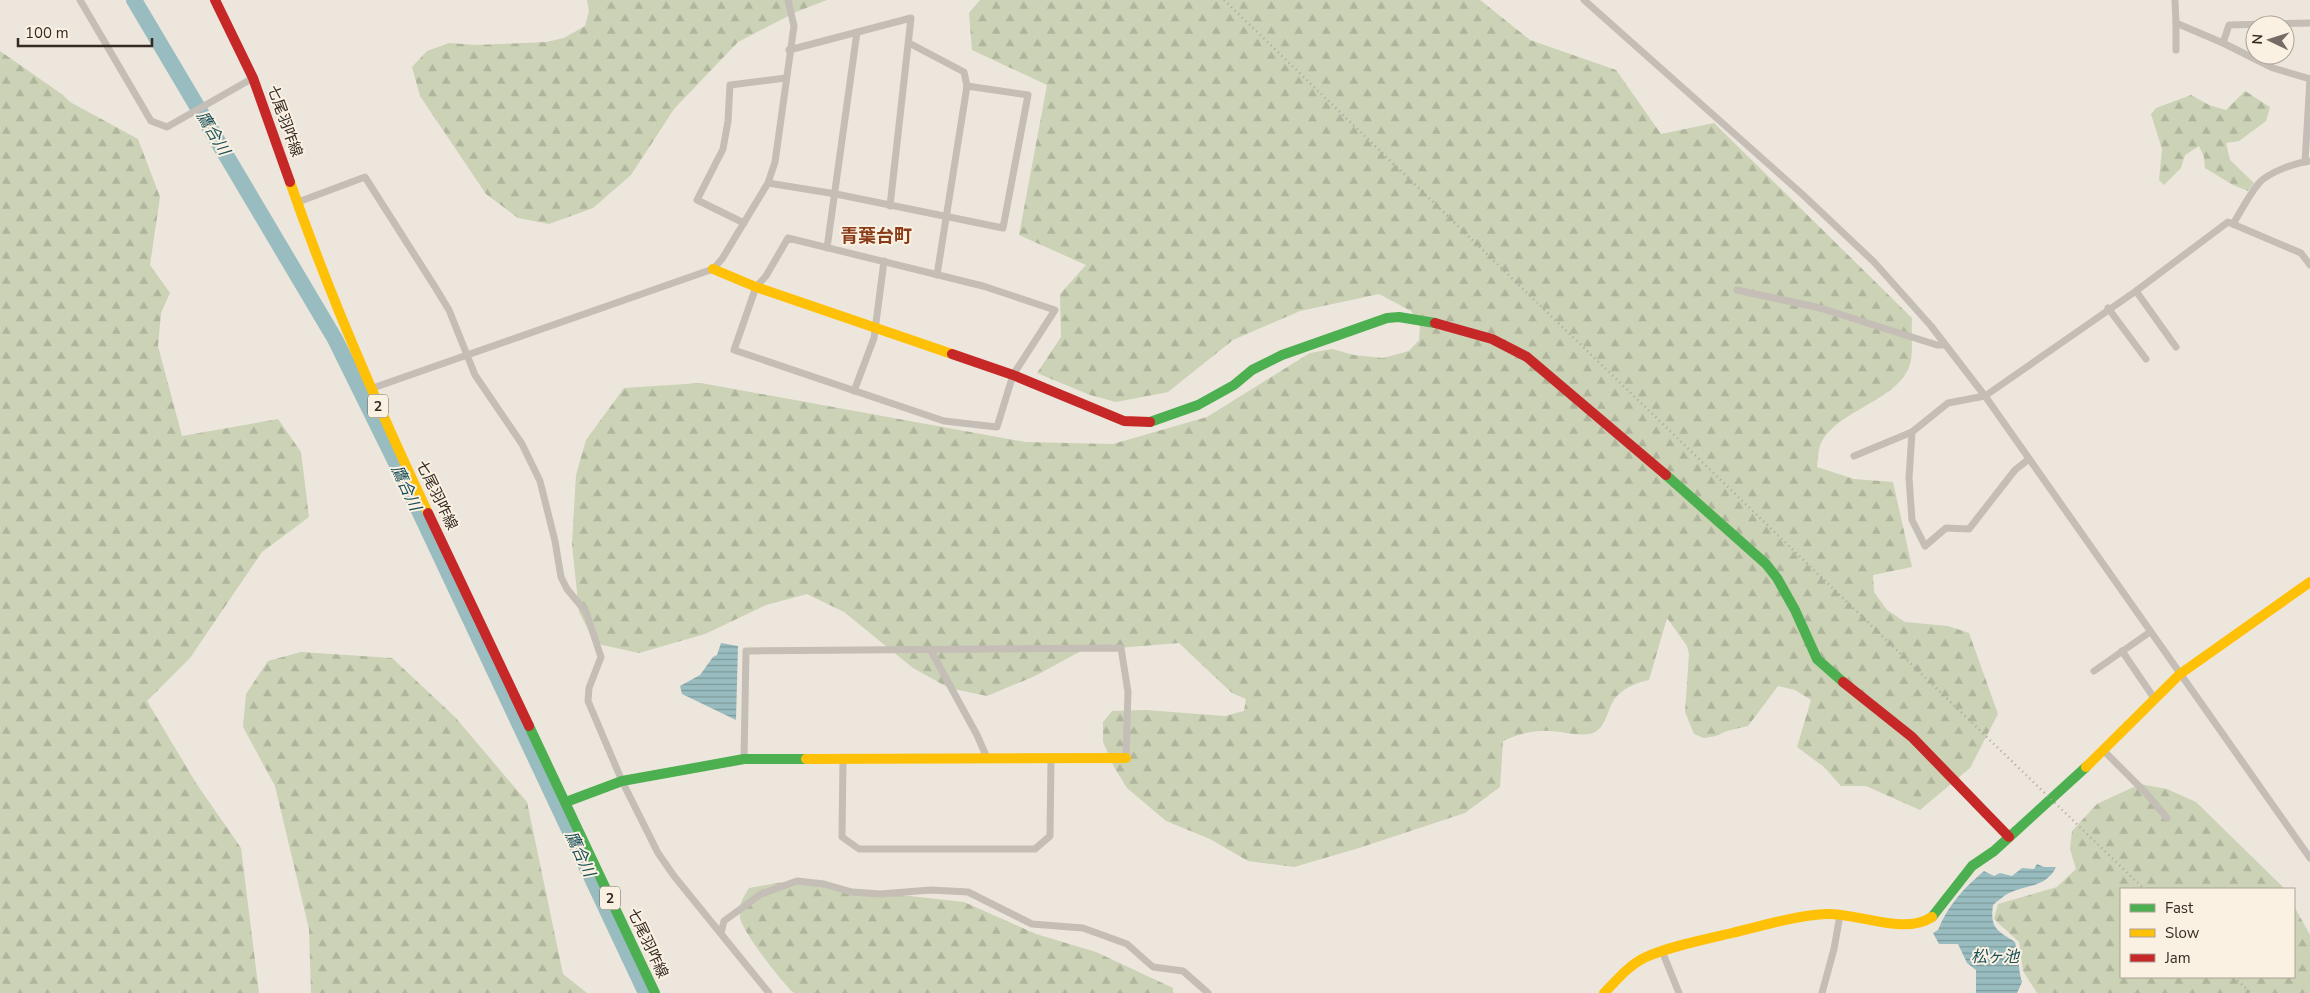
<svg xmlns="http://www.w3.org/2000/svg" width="2310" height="993" font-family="'Nunito Sans','Noto Sans JP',sans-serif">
<defs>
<pattern id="forest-firs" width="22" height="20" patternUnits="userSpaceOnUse" patternTransform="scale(1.25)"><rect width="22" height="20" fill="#cbd2b5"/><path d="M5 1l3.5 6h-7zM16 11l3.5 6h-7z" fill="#afb49c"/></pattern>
<pattern id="water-rules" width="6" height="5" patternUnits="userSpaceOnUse" patternTransform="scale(1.25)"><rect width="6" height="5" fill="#98bcbf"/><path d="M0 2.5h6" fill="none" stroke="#7d999b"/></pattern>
</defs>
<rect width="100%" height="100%" fill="#ede6dc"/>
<g fill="url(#forest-firs)">
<path d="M 587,0 L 827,0 L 796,12 L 738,42 L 674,109 L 631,175 L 593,208 L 549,224 L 518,218 L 486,194 L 420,96 L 412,67 L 427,51 L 449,43 L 477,45 L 546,42 L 564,38 L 585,26 L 589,11 Z"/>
<path d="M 980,0 L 1480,0 L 1530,40 L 1616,70 L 1661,134 L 1714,123 L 1912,318 C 1911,331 1913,347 1911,360 C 1904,399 1841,408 1822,441 C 1818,448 1818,459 1817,467 L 1854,479 L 1893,482 L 1912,567 L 1873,575 L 1874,592 L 1887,610 L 1905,622 L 1948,626 L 1969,633 L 1998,714 L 1970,768 L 1920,810 L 1866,786 L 1841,786 L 1824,767 L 1797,747 L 1811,700 L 1795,690 L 1778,686 L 1748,726 L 1727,731 L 1716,736 L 1704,738 L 1694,734 L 1685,712 L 1689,654 L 1687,646 L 1667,618 L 1649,680 C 1638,682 1626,687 1618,695 C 1607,705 1608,727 1593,733 C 1580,737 1565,732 1551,731 C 1533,730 1519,734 1503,741 L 1500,787 L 1465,813 L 1359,848 L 1294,867 L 1248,861 L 1210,839 L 1166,821 L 1127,788 L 1114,767 L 1103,742 L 1103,722 L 1112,711 L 1146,710 L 1225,716 L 1244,711 L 1246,699 L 1232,693 L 1179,643 L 1081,651 L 1035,676 L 987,696 L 949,688 L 913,668 L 844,612 L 807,594 L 766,605 L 705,634 L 639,653 L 602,645 L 592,637 L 579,612 L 572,544 L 576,475 L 586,440 L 624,388 L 701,383 L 1025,442 L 1113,444 L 1207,417 L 1310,353 L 1332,349 L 1354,355 L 1383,358 L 1409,351 L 1419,340 L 1420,327 L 1411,311 L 1379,294 L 1300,311 L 1233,340 L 1168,392 L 1116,402 L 1090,395 L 1037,373 L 1061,337 L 1060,294 L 1086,265 L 1019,235 L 1047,85 L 972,50 L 969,13 Z"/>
<path d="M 0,51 L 63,95 L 70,102 L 138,139 L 160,197 L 150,265 L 170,293 L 161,313 L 158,346 L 182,436 L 278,419 L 301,452 L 309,517 L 262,552 L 190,658 L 147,701 L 196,783 L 241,848 L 259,993 L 0,993 Z"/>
<path d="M 2245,91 L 2270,107 L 2266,121 L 2239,141 L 2226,143 L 2230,160 L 2254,183 L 2248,191 L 2233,185 L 2205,168 L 2204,157 L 2199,146 L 2185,155 L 2181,168 L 2164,185 L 2159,180 L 2162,149 L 2151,114 L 2156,108 L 2191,95 L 2209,105 L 2226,110 Z"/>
<path d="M 301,652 L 392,658 L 455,717 L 527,802 L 563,974 L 587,993 L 311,993 L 309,929 L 275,786 L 243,727 L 246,694 L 268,661 Z"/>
<path d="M 2140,784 L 2167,789 L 2196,802 L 2285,889 L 2121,889 L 2121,977 L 2294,977 L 2294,906 L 2310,935 L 2310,993 L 2037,993 L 2023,971 L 2019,942 L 1994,919 L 1998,904 L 2057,887 L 2076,869 L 2070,849 L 2072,831 L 2097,804 Z"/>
<path d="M 783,882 L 964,902 L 1036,934 L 1096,952 L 1173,988 L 1173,993 L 794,993 C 783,984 741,930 740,917 C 738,905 743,898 749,888 Z"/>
</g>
<g fill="url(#water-rules)">
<path d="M 721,643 L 738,646 L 736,720 L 682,694 L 680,686 L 700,675 L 713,657 L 717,655 Z"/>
<path d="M 2037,864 L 2044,867 L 2056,867 C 2047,887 2026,885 2009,893 C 2003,896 1998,901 1993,905 C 1990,928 1996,930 2015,942 C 2019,956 2018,969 2022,982 L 2017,993 L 1976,993 L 1976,970 L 1967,963 L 1958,944 L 1939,944 L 1933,933 L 1938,930 C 1947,906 1965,887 1984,871 L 1994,876 L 2000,873 L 2012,876 L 2022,868 L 2034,869 Z"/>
</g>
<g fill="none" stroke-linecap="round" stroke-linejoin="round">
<path stroke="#98bcbf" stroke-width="16" d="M 134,0 L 335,339 L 407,485 L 646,993"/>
<g stroke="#c4beb6" stroke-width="7">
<path d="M 80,0 L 151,121 L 167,127 L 253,78"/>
<path d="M 1584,0 L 1802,194 L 1874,262 L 1931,326 L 1985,396 L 2310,858"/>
<path d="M 2175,0 L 2176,23 L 2223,43 L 2273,68 L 2310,79"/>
<path d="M 2176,23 L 2176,50"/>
<path d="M 909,43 L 964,72 L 967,86 L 937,275"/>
<path d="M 2223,43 L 2229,25 L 2310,23"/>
<path d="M 789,50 L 911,18 L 890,206"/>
<path d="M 2305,162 L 2310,79"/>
<path d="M 768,183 L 836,194 L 1003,228 L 1028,95 L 967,86"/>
<path d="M 298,202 L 365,177 L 435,287 L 449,310 L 475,375 L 522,444 L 540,481 L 555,541 L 561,577 L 567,589 L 586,612 L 601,657 L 589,688 L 588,701 L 622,781 L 658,853 L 674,876 L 769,993"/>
<path d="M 744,223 L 697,200 L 723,149 L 728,121 L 730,85 L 786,78"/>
<path d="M 2233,224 C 2241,211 2249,195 2259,183 C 2269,172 2295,163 2310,161"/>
<path d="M 788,238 L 983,286 L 1055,310 L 1013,375 L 997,427 L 944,421 L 734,350 L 756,287 L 766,276 Z"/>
<path d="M 827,248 L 857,32"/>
<path d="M 1737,290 L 1820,308 L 1937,345 L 1944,345"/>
<path d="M 2136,291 L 2176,347"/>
<path d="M 2108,308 L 2146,359"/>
<path d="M 370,389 L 713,269 L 722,259 L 768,183 L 775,162 L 794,26 L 788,0"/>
<path d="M 854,391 L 874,338 L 884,261"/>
<path d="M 1912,432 L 1909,478 L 1912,520 L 1925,546 L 1946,528 L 1969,529 L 2015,470 L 2029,459"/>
<path d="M 1854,456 L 1912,432 L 1948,403 L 1985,396 L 2136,291 L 2228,222 L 2301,253 L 2310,265"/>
<path d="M 931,651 L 977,735 L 987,758"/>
<path d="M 2122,651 L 2154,698"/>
<path d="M 2094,671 L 2150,632"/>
<path d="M 2104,751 L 2146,793 L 2167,818"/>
<path d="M 744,759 L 746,651 L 1121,648 L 1128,692 L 1126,758"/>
<path d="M 843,759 L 842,837 L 859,849 L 1035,849 L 1050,836 L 1051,758"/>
<path d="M 721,933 L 724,921 L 761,894 L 797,881 L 824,884 L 852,892 L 880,894 L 931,890 L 968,892 L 1032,924 L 1083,928 L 1127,944 L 1153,967 L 1183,971 L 1208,993"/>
<path d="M 1662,951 L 1679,993"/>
<path d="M 1822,993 L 1834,949 L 1840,915"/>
</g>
<g stroke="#4caf50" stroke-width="10">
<path d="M 1150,422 L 1198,405 L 1234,385 L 1252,370 L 1282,355 L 1387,318 L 1399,317 L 1435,323"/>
<path d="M 1666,475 L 1766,564 L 1777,578 L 1795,610 L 1817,659 L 1843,682"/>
<path d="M 529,726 L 655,993"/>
<path d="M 566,802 L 622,781 L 744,759 L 806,759"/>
<path d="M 1932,917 L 1972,866 L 1994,851 L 2086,767"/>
</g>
<g stroke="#ffc107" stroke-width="10">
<path d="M 290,182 C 329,294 377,405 428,513"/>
<path d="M 713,269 L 756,287 L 952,354"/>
<path d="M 806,759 L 1126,758"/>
<path d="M 2086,767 L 2180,674 L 2310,582"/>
<path d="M 1604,993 C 1616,981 1628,966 1644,958 C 1667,947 1706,939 1732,933 C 1762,926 1793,916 1825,914 C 1857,912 1903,936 1932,917"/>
</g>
<g stroke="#c62828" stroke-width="10">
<path d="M 215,0 L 253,78 L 290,182"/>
<path d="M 1435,323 L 1492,339 L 1527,357 L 1666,475"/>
<path d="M 952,354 L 1013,375 L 1124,421 L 1150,422"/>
<path d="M 428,513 L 529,726"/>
<path d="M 1843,682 L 1912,737 L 2009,837"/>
</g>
<g stroke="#ada6a0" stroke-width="2.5" stroke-dasharray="1 4" stroke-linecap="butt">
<path d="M 1224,0 L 2144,889"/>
<path d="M 2234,977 L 2251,993"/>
</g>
</g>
<g text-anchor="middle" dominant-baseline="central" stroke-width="4" stroke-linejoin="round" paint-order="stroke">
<g fill="#faf1e2" stroke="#70665e" stroke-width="1">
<rect x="368" y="394.5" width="20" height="23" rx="4"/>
<rect x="600" y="886.5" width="20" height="23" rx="4"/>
</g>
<g font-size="14" font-weight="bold" fill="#352b25">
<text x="378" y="406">2</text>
<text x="610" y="898">2</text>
</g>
<g font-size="15" fill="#352b25" stroke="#faf1e2">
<text transform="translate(285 121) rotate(70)">七尾羽咋線</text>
<text transform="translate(437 495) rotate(64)">七尾羽咋線</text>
<text transform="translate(648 943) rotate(65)">七尾羽咋線</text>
</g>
<g font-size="16" font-style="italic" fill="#184f59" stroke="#faf1e2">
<text transform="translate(213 133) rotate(59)">鷹合川</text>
<text transform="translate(406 488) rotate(65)">鷹合川</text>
<text transform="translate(580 854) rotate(65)">鷹合川</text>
<text x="1995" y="957">松ヶ池</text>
</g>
<g font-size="18" font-weight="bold" fill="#8a3c18" stroke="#faf1e2">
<text x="876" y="236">青葉台町</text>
</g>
</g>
<rect x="2120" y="888" width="175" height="90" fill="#faf1e2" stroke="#aba296"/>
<rect x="2130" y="904" width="25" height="8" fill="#4caf50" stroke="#aba296"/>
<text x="2165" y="913" font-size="15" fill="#352b25">Fast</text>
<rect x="2130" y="929" width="25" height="8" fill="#ffc107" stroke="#aba296"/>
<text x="2165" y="938" font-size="15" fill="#352b25">Slow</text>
<rect x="2130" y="954" width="25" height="8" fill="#c62828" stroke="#aba296"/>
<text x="2165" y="963" font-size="15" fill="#352b25">Jam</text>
<g transform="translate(2270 40) rotate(274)"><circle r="24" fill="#faf1e2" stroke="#aba296"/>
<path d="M0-4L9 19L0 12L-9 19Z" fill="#756c65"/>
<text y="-8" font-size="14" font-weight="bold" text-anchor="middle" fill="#352b25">N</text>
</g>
<path d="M18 38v8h134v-8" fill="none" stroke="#352b25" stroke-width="2.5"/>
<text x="25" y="38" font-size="15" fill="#352b25" stroke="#faf1e2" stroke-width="4" paint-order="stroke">100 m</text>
</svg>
